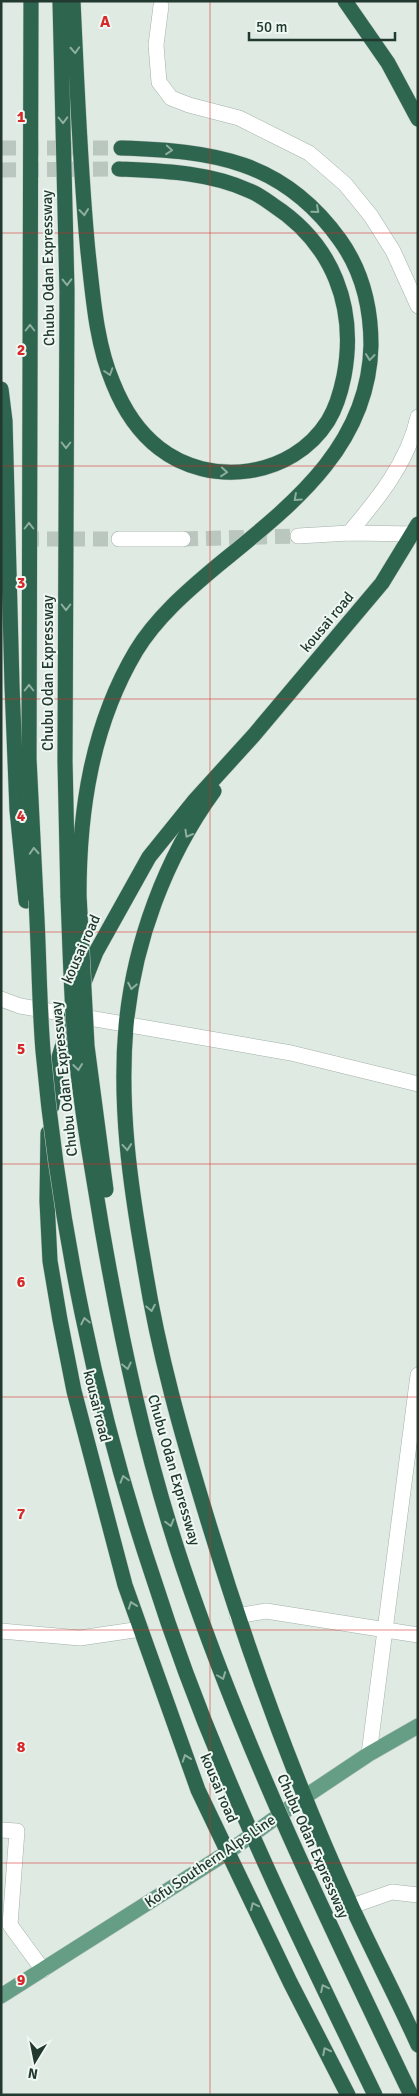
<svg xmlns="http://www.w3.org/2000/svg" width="419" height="2096" font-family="Signika,sans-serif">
<rect width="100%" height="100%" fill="#dfeae3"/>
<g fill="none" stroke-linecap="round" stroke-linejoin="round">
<g stroke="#b9c7bf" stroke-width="15" stroke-dasharray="15 8" stroke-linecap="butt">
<path d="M 1,539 L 119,539"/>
<path d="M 183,539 L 298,536"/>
</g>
<g stroke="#b9c7bf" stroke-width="15" stroke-dasharray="15 8" stroke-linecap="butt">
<path d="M 1,148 L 121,148"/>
<path d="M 1,170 L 119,169"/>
</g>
<defs>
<g id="street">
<path d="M 161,6 L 156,45 L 159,82 L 171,98 L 189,105 L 239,118 L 309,153 L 345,184 L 371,216 L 393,251 L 418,306"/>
<path d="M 349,533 C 378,499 408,462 418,417"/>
<path d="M 298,536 L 349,533 L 418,534"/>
<path d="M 119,539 L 183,539"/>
<path d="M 1,999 L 20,1006 L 291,1053 L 418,1084"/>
<path d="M 237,1616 L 266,1611 L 418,1635"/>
<path d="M 1,1631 L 80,1638 L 141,1629"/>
<path d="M 369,1754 L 418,1375"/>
<path d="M 1,1830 L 17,1831 L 10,1925 L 43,1970"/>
<path d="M 352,1906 L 392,1892 L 418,1895"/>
</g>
<path id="primary" d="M 1,1996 L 228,1852 L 306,1796 L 369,1754 L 418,1726"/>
<g id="highway">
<path d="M 31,1 L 29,759 L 36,900"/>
<path d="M 60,1 L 67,291 L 65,761 L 68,897"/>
<path d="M 73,1 C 77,85 80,169 88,252 C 93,296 96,343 113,383 C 123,408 137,431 159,448 C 210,488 292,478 328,421 C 336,408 341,391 344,376 C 357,307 333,244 273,205 C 266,200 258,194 250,191 C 209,172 163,171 119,169"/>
<path d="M 345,1 L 388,63 L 418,119"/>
<path d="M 1,389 L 5,421 L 12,685 L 17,810 L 26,901"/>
<path d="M 214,791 C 165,858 134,943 126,1026 C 119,1106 130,1184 144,1263 C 158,1352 182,1436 208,1521 C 248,1653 295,1782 352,1907 C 373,1953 397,1998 418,2045"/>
<path d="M 79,895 C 79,810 92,725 136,651 C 156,618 187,591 217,566 C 289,507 369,448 371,345 C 371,307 363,272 340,240 C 283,160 213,151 121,148"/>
<path d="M 83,985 L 96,952 L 149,857 L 195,800 L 254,735 L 382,583 L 418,524"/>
<path d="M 52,1106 L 57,1064 L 72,1014"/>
<path d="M 48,1133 L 47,1201 L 50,1261 L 60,1320 L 74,1391 L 125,1585 L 198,1790 L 290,1982 L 348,2095"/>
</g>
</defs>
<use href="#street" stroke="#a2b1a9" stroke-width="16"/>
<use href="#primary" stroke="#bcc4c0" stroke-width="16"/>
<use href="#highway" stroke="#bcc4c0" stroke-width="16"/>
<use href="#street" stroke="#fff" stroke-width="15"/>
<use href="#primary" stroke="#659e84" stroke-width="15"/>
<use href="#highway" stroke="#2e654e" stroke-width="15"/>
<defs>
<g id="highway-bridge">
<path d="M 79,895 L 87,1046 L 106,1190"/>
<path d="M 68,897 C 70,945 71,994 75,1042 C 80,1105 92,1167 102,1229 C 122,1344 146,1457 183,1567 C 244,1749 328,1922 411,2095"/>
<path d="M 36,900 C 39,950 39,1001 43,1051 C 59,1226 96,1407 152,1574 C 173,1640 197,1705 224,1769 C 270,1880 323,1987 375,2095"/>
</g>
</defs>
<use href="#highway-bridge" stroke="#bcc4c0" stroke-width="16" stroke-linecap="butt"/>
<use href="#highway-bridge" stroke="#2e654e" stroke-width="15"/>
</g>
<defs><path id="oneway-chevron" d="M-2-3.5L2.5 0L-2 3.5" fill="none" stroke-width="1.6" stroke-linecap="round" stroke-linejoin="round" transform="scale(1.25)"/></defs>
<g stroke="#8eaea0">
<use href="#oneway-chevron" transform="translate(75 50) rotate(87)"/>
<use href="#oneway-chevron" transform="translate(63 120) rotate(89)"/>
<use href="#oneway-chevron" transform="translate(169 150) rotate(4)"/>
<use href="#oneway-chevron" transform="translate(316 210) rotate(41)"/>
<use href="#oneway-chevron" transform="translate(84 212) rotate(84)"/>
<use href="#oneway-chevron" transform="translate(67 282) rotate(89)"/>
<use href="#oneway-chevron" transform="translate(30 328) rotate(-90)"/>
<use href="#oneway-chevron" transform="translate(370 357) rotate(96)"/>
<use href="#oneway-chevron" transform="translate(109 372) rotate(72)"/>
<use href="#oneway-chevron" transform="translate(66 445) rotate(90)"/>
<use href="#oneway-chevron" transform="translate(224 472) rotate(5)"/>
<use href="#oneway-chevron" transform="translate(297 498) rotate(138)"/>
<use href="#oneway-chevron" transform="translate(29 526) rotate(-90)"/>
<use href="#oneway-chevron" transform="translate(66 607) rotate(90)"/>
<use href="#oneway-chevron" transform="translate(29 688) rotate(-90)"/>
<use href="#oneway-chevron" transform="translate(188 834) rotate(120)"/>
<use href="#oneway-chevron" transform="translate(34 851) rotate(-93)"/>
<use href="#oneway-chevron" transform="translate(132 986) rotate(101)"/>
<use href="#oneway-chevron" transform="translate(78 1067) rotate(83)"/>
<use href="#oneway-chevron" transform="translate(127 1147) rotate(85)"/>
<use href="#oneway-chevron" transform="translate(151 1308) rotate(79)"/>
<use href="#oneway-chevron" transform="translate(85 1321) rotate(-102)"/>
<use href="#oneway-chevron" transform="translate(127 1366) rotate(78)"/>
<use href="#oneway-chevron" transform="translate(124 1479) rotate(-106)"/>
<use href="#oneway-chevron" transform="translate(170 1523) rotate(74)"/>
<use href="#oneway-chevron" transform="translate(132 1605) rotate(-110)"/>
<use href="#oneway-chevron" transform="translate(222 1676) rotate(69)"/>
<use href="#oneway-chevron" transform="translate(186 1758) rotate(-109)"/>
<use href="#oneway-chevron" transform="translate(254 1906) rotate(-115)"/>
<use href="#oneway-chevron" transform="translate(324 1988) rotate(-116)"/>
<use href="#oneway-chevron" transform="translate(326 2051) rotate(-117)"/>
</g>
<path fill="none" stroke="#d62828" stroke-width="1" stroke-opacity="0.55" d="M 210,1 L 210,2095M 1,233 L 418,233M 1,466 L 418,466M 1,699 L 418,699M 1,932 L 418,932M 1,1164 L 418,1164M 1,1397 L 418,1397M 1,1630 L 418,1630M 1,1863 L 418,1863"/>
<g text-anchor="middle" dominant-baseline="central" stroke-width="4" stroke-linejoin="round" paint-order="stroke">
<g font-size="15" fill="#21392e" stroke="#eff7f2">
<text transform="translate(48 268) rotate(-91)">Chubu Odan Expressway</text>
<text transform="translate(327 622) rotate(-50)">kousai road</text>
<text transform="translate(48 673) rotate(-90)">Chubu Odan Expressway</text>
<text transform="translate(81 949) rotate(-66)">kousai road</text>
<text transform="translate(64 1079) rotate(-96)">Chubu Odan Expressway</text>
<text transform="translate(97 1406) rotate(76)">kousai road</text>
<text transform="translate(174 1470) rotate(74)">Chubu Odan Expressway</text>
<text transform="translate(219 1788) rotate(67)">kousai road</text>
<text transform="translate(313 1846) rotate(66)">Chubu Odan Expressway</text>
<text transform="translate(210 1861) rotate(-34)">Kofu Southern Alps Line</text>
</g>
</g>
<g font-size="16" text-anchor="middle" font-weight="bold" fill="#d62828" stroke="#eff7f2" stroke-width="4" stroke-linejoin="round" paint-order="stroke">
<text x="105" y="27">A</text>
<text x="21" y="122">1</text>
<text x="21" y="355">2</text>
<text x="21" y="588">3</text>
<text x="21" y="821">4</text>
<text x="21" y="1054">5</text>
<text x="21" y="1287">6</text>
<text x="21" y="1519">7</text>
<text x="21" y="1752">8</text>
<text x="21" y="1985">9</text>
</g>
<rect width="419" height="2096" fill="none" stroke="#21392e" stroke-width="5"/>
<g transform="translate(35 2061) rotate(190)" stroke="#eff7f2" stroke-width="4" paint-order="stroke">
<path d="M0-4L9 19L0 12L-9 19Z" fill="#21392e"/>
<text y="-8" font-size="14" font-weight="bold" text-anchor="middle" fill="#21392e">N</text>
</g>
<path d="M249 32v8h146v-8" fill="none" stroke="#21392e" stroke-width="2.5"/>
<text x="256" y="32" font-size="15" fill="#21392e" stroke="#eff7f2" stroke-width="4" paint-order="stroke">50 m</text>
</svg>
